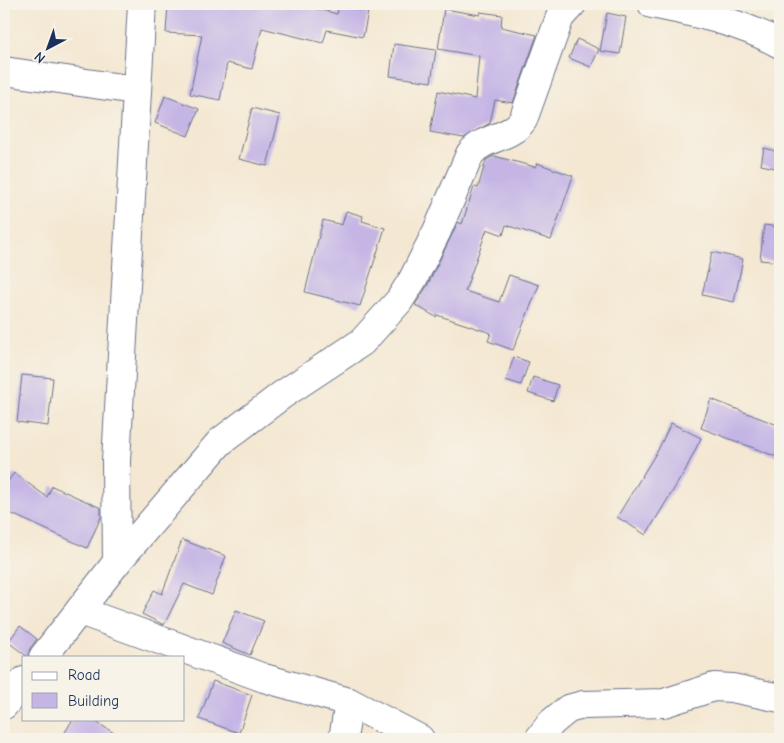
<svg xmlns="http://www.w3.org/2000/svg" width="784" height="743" font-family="'Comic Neue',sans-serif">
<rect width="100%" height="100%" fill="#f7f3e8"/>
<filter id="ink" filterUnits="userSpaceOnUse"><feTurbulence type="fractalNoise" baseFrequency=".02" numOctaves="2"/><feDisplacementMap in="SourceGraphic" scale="10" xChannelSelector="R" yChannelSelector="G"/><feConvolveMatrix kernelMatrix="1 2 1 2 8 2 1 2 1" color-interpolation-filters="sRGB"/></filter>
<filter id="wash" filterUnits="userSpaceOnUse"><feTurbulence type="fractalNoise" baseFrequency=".0096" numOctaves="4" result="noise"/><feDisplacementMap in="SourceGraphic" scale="20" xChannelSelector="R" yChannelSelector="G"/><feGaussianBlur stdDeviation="1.12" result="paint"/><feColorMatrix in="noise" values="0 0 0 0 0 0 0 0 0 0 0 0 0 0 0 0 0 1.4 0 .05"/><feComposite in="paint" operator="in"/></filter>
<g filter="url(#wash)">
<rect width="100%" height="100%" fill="#f4e8d3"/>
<g id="blocks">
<g fill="#c5b5e5">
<path d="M 168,4 L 298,4 L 337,14 L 339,6 L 368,12 L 363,37 L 327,30 L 323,43 L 262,28 L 252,69 L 227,63 L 220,100 L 190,94 L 202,35 L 166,33 Z"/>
<path d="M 444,9 L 480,15 L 480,12 L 502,15 L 501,27 L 537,35 L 513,103 L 495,100 L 490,123 L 464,138 L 430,132 L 438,91 L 475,99 L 479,56 L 438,49 Z"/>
<path d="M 607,13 L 626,17 L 620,54 L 600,51 Z"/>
<path d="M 577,39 L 599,49 L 591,67 L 569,58 Z"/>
<path d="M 394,44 L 436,50 L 431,82 L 390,76 Z"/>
<path d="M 165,96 L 199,109 L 188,136 L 155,123 Z"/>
<path d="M 252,108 L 280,115 L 267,166 L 239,159 Z"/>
<path d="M 764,148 L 780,152 L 780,169 L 761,165 Z"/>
<path d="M 494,156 L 535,167 L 537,163 L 573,176 L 551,240 L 506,225 L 503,235 L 487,229 L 465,291 L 499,302 L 509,275 L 539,285 L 513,350 L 488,341 L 491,333 L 437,315 L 436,317 L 415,305 L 427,286 L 458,222 L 462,224 L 474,187 L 478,188 L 486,160 Z"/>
<path d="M 346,211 L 363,216 L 362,221 L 385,228 L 360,306 L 305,292 L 323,220 L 342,225 Z"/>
<path d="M 764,225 L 780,227 L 780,262 L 760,260 Z"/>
<path d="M 712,252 L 743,259 L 734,302 L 702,295 Z"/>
<path d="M 514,357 L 529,362 L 521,385 L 506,380 Z"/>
<path d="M 22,375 L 53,378 L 48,426 L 17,422 Z"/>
<path d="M 533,377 L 558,385 L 553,401 L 528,393 Z"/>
<path d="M 711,399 L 780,426 L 780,458 L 701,428 Z"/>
<path d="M 671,423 L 701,438 L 686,469 L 646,535 L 617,517 L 658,450 Z"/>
<path d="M 14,473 L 47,497 L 52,486 L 101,508 L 101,517 L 87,548 L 12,514 L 4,508 L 4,487 Z"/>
<path d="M 182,540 L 226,556 L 212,595 L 184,584 L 164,625 L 142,614 L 154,590 L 162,594 Z"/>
<path d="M 236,610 L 264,621 L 250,655 L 222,643 Z"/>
<path d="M 20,626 L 37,639 L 30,648 L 28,657 L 8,642 Z"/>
<path d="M 213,681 L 252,695 L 239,733 L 199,719 Z"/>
<path d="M 73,719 L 91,719 L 124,739 L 61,739 Z"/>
</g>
</g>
</g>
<g filter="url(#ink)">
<use href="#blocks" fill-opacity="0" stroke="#677087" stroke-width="1"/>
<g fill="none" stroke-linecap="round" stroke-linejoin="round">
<defs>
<g id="minor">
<path d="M 652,4 C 697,13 740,22 780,44"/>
<path d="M 4,71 L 135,90"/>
<path d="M 117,562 L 116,461 L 142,4"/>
<path d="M 80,611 L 264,678 L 349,702 L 420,739"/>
<path d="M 43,657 L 117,562 L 220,442 L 282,395 L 362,342 L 399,301 L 413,279 L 437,231 L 470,154 C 484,136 510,139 523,120 L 560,17 L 572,4"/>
<path d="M 4,705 L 24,681"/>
<path d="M 343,739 L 349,702"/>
<path d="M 539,739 L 551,723 L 568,709 L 583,705 L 664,703 L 714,687 L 732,688 L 780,698"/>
</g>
</defs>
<use href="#minor" stroke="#677087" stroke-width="30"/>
<use href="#minor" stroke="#fff" stroke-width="28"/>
</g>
</g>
<rect width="784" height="743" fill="none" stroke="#f7f3e8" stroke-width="20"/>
<rect x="22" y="656" width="162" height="65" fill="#f7f3e8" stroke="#9fa5b1"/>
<rect x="32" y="672" width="25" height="8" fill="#ffffff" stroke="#9fa5b1"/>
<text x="68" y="680" font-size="15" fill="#1b2f5e">Road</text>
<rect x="32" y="693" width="25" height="15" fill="#c5b5e5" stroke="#9fa5b1"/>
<text x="68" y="706" font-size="15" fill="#1b2f5e">Building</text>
<g transform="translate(48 48) rotate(221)" stroke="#f7f3e8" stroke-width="4" paint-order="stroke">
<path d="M0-4L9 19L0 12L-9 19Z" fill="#1b2f5e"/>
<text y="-8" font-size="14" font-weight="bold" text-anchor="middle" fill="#1b2f5e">N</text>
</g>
</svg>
